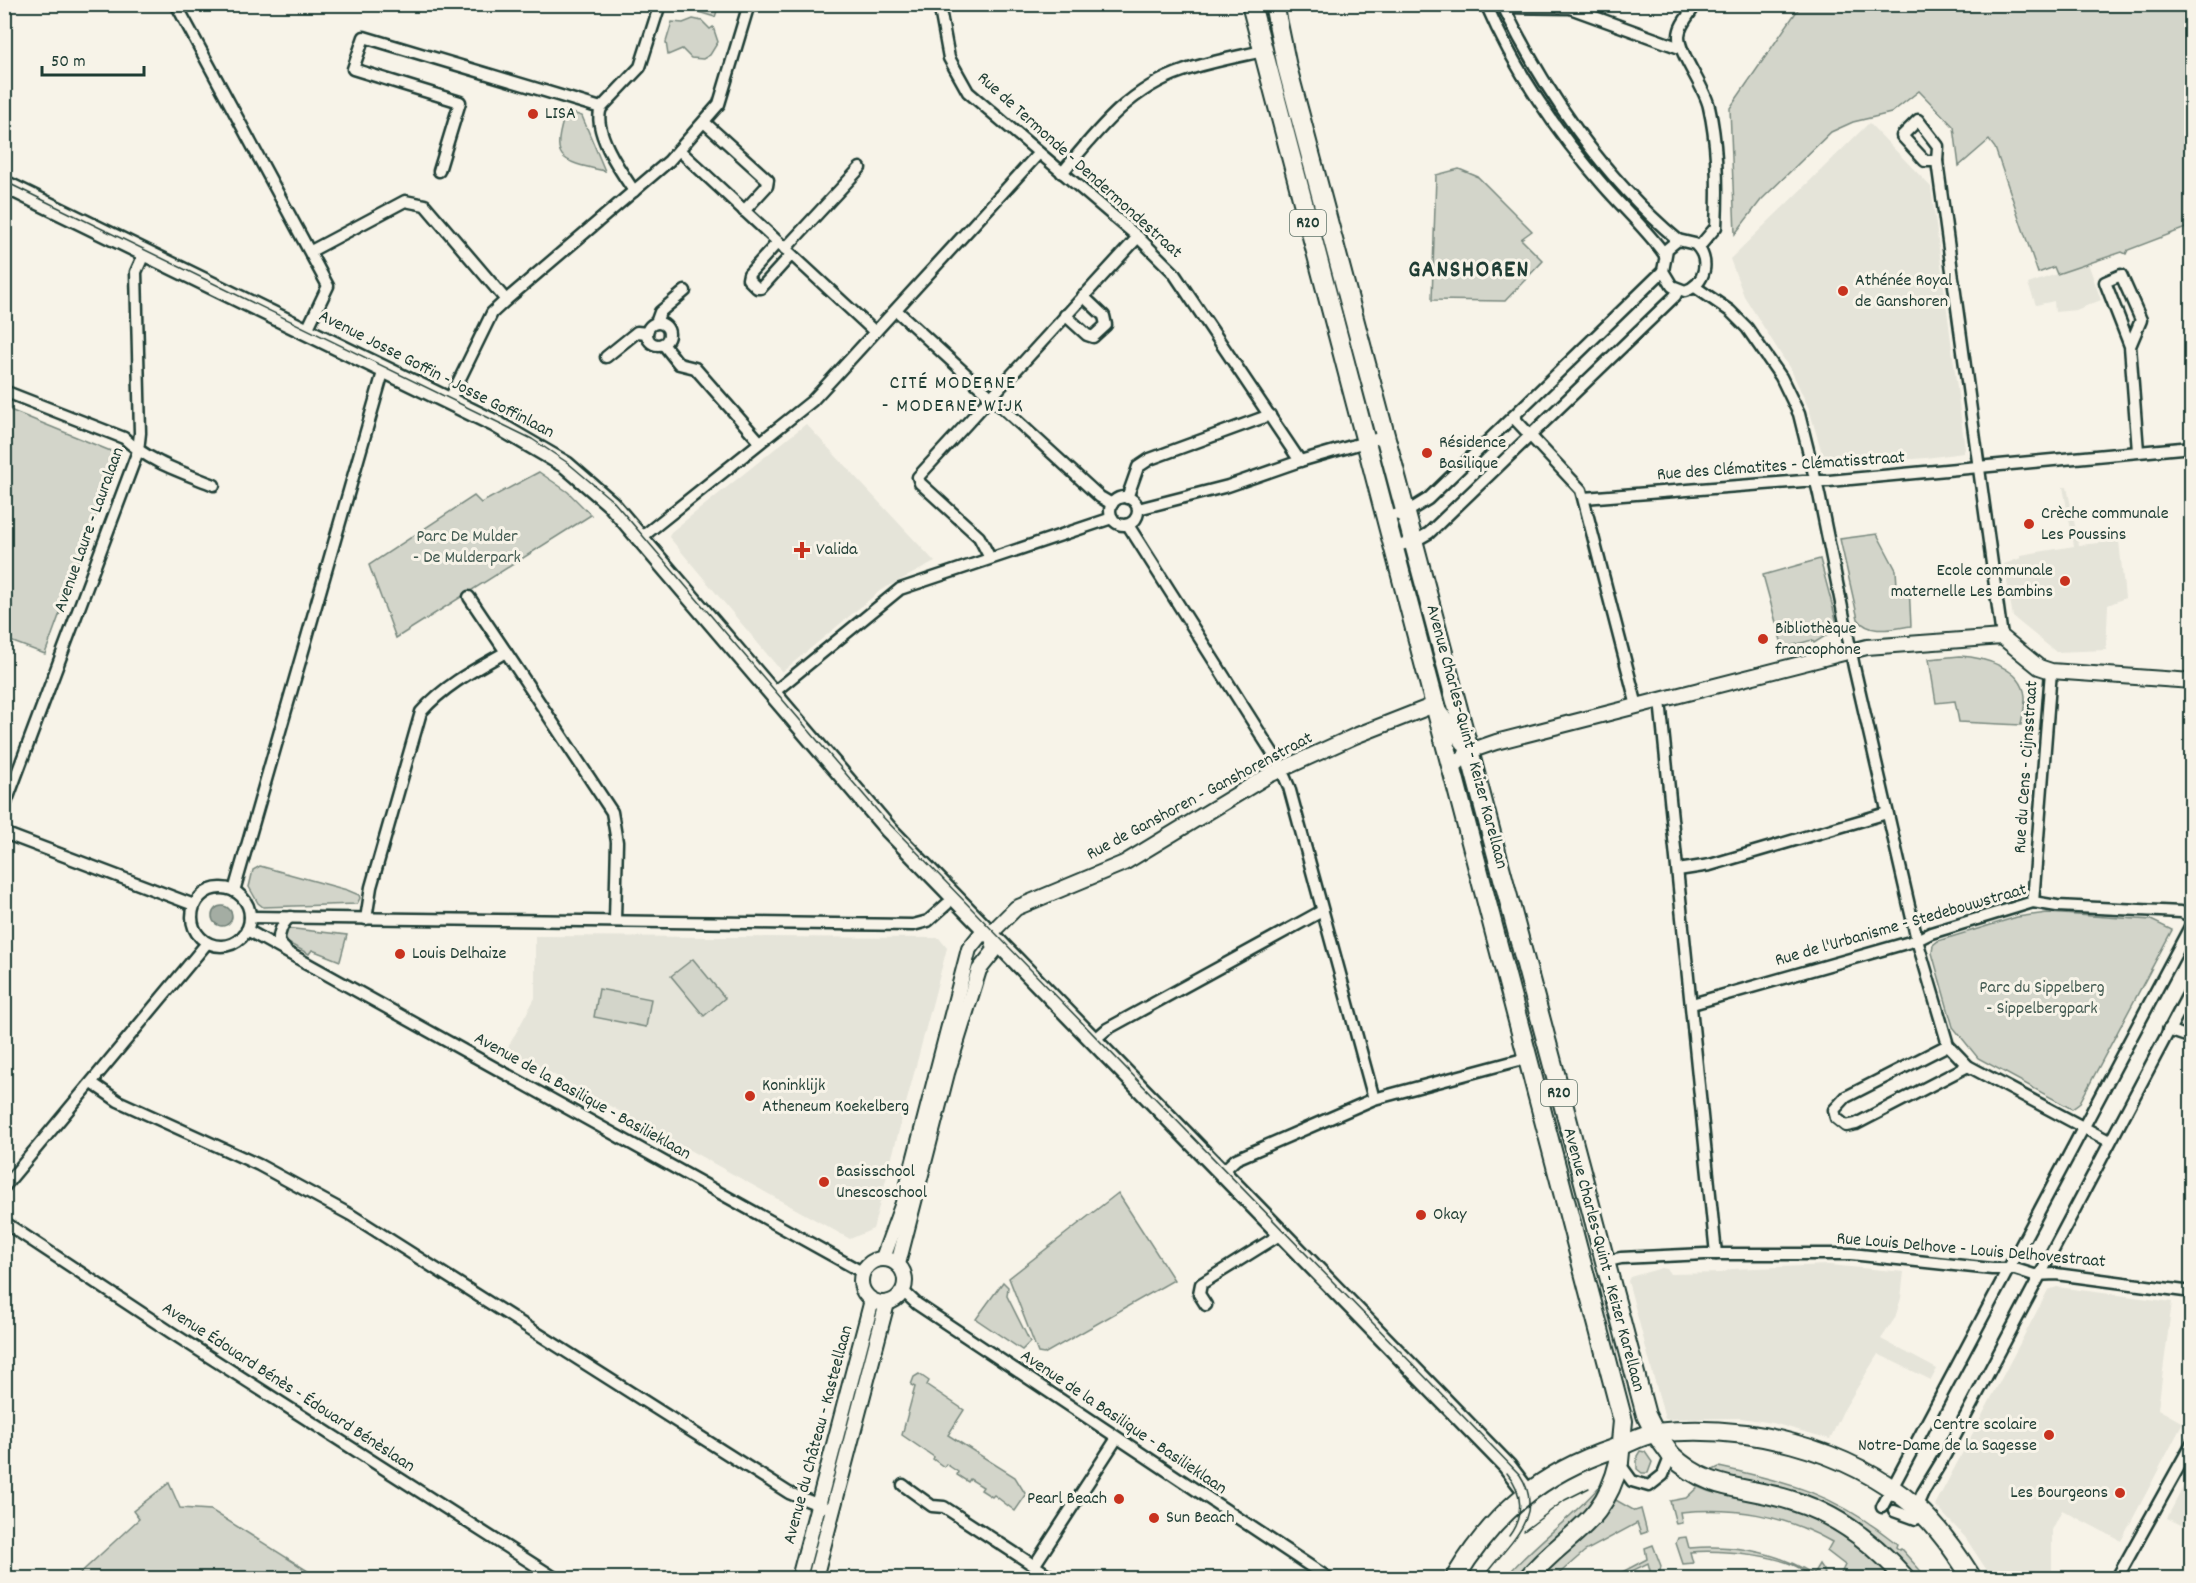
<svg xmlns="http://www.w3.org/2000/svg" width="2196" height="1583" font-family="Dekko,sans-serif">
<rect width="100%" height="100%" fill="#f7f3e8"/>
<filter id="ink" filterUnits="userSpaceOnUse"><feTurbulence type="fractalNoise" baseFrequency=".0167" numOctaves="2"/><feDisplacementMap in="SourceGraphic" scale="12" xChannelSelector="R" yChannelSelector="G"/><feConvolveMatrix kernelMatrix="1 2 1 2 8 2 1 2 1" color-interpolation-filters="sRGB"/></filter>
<g filter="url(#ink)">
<g fill="#e5e4d9">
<path d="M 1869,123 L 1931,187 L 1965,449 L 1963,453 L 1926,458 L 1832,465 L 1824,460 L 1809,409 L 1792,372 L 1744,296 L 1730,259 Z"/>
<path d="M 2088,263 L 2101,300 L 2076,310 L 2055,312 L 2054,301 L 2036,305 L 2028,284 Z"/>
<path d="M 806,424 L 935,562 L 881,590 L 782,672 L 669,537 L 671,532 Z"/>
<path d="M 2063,487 L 2067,487 L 2079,545 L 2119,541 L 2125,598 L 2108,605 L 2106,650 L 2056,652 L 2013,617 L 2004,564 L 2021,558 L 2021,555 L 2074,546 Z"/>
<path d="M 535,936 L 939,938 L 947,948 L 873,1229 L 850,1239 L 507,1049 L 535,998 Z"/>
<path d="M 1829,1265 L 1904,1272 L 1901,1298 L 1895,1318 L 1881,1339 L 1937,1369 L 1931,1380 L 1878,1354 L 1843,1411 L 1830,1439 L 1773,1423 L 1741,1418 L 1665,1419 L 1628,1281 L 1630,1277 L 1662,1268 L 1667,1269 L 1670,1274 L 1722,1273 L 1731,1269 Z"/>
<path d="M 2057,1287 L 2172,1302 L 2158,1409 L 2183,1423 L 2121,1541 L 2062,1510 L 2052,1530 L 2052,1578 L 1992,1578 L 1965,1537 L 1935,1505 L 2048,1290 Z"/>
<path d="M 2191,1472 L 2192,1530 L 2191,1530 L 2167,1518 Z"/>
</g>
<g fill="#d3d5ca" stroke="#79897f" stroke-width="1.5">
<path d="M 689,5 L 689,4 L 719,5 L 715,17 L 688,9 Z"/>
<path d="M 1801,5 L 2191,5 L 2191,226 L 2128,250 L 2126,254 L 2122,252 L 2057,274 L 2054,267 L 2038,273 L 1995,148 L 1989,140 L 1959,166 L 1954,127 L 1919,91 L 1891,113 L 1853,122 L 1831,132 L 1761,200 L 1735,234 L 1730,108 Z"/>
<path d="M 693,19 L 702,21 L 710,29 L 713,27 L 718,42 L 710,55 L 703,59 L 691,58 L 682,49 L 668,55 L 666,42 L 672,22 L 683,23 Z"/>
<path d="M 566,111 L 582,116 L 605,171 C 557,161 551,158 566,111 Z"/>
<path d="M 1459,169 L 1478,177 L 1532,231 L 1521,239 L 1543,261 L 1505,301 L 1432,300 L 1436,175 Z"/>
<path d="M 5,408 L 118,454 L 45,654 L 5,639 Z"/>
<path d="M 539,472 L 568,492 L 591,515 L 396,638 L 369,565 L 474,496 L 481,503 Z"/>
<path d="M 1877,534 L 1896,570 L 1897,586 L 1909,586 L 1911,626 C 1894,628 1870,636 1858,619 L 1840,539 Z"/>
<path d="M 1820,559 L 1837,623 L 1835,630 L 1814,643 L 1812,640 L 1783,648 L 1763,575 Z"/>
<path d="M 1960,656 C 1983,657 2022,668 2025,696 C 2026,705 2022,716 2021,725 L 1959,722 L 1955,701 L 1936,703 L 1929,659 Z"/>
<path d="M 260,866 L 347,890 L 359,895 L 360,898 L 357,904 L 263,907 L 258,903 L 249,887 L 253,870 Z"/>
<path d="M 2047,913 L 2151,920 L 2172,930 L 2079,1104 L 2072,1109 L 1978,1058 L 1953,1027 L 1932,953 L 1933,945 L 1938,941 L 2017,917 Z"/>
<path d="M 286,928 L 347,935 L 340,961 L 312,950 L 309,954 L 288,943 L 284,935 Z"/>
<path d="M 693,959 L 725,998 L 704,1016 L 671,976 Z"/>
<path d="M 599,989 L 651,999 L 646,1027 L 594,1017 Z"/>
<path d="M 1118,1193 L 1174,1280 L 1044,1354 L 1038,1353 L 1009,1278 Z"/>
<path d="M 1003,1282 L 1008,1287 L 1007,1296 L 1030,1342 L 1022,1350 L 976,1319 Z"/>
<path d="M 919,1374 L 929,1381 L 927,1385 L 964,1410 L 948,1435 L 1015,1477 L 1026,1495 L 1015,1511 L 994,1495 L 992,1497 L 981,1490 L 983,1487 L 970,1479 L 968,1482 L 957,1475 L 958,1472 L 946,1464 L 944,1467 L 933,1459 L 934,1457 L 902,1435 L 915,1387 L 911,1385 L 914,1377 Z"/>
<path d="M 1640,1451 L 1645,1452 L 1652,1462 L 1648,1473 L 1642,1473 L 1637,1469 L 1637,1456 Z"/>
<path d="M 1719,1467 C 1789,1482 1834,1494 1892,1540 L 1897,1544 L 1896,1547 L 1899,1550 L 1901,1549 L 1927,1578 L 1913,1578 L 1888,1550 L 1709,1472 Z"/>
<path d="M 169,1483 L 180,1508 L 211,1510 L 319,1578 L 75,1578 L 139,1519 L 133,1511 Z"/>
<path d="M 1698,1487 C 1719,1497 1741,1497 1764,1502 C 1815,1514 1857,1540 1892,1578 L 1839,1578 L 1845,1565 L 1827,1551 L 1832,1542 C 1783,1514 1734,1507 1680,1512 L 1682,1523 L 1676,1524 L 1670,1501 L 1686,1498 Z"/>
<path d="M 1598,1488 L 1601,1491 L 1594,1504 L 1519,1578 L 1505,1578 C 1534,1543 1569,1521 1598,1488 Z"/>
<path d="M 1614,1499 L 1635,1511 L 1641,1509 L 1647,1532 L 1641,1534 L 1637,1523 L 1585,1551 L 1554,1578 L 1537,1578 Z"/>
<path d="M 1686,1537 L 1689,1548 C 1733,1544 1775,1551 1813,1574 L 1819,1564 L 1825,1573 L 1822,1578 L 1811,1578 C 1794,1554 1718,1549 1690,1552 L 1693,1563 L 1683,1564 L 1676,1543 L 1678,1538 Z"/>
<path d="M 1653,1545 L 1661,1566 L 1660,1571 L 1651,1574 L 1648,1563 L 1618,1578 L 1611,1578 L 1647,1559 L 1645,1548 Z"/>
</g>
<circle fill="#a4ada3" stroke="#6f8077" stroke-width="1.5" cx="222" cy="916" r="10"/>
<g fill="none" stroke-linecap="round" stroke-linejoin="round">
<defs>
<g id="minor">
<path d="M 176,4 L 328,286 L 306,332"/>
<path d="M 939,4 L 949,58 L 968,92 L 1138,237 L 1173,272 L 1300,461"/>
<path d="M 1486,4 C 1514,69 1557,133 1604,186 C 1624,209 1647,230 1665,255"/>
<path d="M 1502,4 C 1544,91 1604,178 1678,240"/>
<path d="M 1696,4 C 1690,14 1679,25 1679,36 C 1678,53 1705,87 1709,107 C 1718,146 1718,188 1716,227 L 1699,247"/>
<path d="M 1503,7 L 1570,8 L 1680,48"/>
<path d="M 1918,120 L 1938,146 L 1937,161 L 1925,161 L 1902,136 Z"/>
<path d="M 704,122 L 768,180 L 767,186 L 744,211"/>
<path d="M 679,150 L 875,332"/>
<path d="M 1937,161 L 2002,637"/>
<path d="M 439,171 L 460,102 L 353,69 L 364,37 L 601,108"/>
<path d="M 1062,173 C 1097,131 1129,89 1183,71 C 1208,62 1236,57 1263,51"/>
<path d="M 634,191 C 621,172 592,131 601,108 L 640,67 L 660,4"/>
<path d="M 1678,240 L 1695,244 C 1711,259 1706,284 1685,291 L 1672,286 L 1663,271 L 1667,249 Z"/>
<path d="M 778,242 L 749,274 L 748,279 L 757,288 L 761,288 L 791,255"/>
<path d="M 785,249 L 860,168"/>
<path d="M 311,251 L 405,201 L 425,205 L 506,300 L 492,313 L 449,401"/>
<path d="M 1695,287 L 1730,311 L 1747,328 L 1781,377 L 1799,414 L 1819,494 L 1854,667 L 1917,940 L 1948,1045 L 1968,1066 L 2109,1141"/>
<path d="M 506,300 L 669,161 L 719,104 L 749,4"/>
<path d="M 896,310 L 1100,497 L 1112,504"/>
<path d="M 1065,315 L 1087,335 L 1093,337 L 1106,325 L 1104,316 L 1083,296"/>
<circle cx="658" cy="334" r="11"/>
<path d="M 656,323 L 660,312 L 685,291"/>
<path d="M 663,344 L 679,364 L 695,368 L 760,442"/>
<path d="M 2130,346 L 2105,282 L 2121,275 L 2141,320 L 2130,346 L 2138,451"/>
<path d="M 606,357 L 637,332 L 647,333"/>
<path d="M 4,391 L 124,438 C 149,462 182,472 214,485"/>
<path d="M 1513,417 L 1581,490 L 1637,706"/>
<circle cx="1124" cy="511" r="14"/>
<path d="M 1127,498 L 1138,467 L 1150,459 L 1270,415"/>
<path d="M 1584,498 L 1803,481 L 1829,481 L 2192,447"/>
<path d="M 1138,509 L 1228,486 L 1300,461 L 1386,436"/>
<path d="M 1386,517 L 1407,512 L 1428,499 L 1663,271"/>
<path d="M 1128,525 L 1277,760 L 1289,787 L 1374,1099"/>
<path d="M 642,537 L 812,401 L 1039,153"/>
<path d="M 1394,547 L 1415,541 L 1429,533 L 1675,296 L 1678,290"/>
<path d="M 990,558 L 979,537 L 920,483 L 918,477 L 1138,237"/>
<path d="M 469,597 L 506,652"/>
<path d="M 773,693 L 900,589 L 1112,518"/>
<path d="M 1660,700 L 1716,1254"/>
<path d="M 4,808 L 138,451 L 140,433 L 136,272 L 145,252"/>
<path d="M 4,833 L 194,905"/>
<path d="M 1678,870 L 1710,865 L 1887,813"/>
<circle cx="221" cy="917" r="29"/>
<path d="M 234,891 L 384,369"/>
<path d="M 2033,902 L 2051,671"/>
<path d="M 250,917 L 913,925 L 928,921 L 947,904"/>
<path d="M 366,919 L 371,887 L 421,712 C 445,685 474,670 506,652 L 612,812 L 617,842 L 615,920"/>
<path d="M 247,930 L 862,1272"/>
<path d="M 285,949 L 279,943 C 278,934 282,922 291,917"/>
<path d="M 1692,1004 L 1917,940 L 1931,933 L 2033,902 L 2057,906 L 2181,912 L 2192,917"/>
<path d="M 2168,1030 L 2192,1038"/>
<path d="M 1093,1041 L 1107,1029 L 1322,911"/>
<path d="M 1948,1045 L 1846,1097 L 1834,1110 L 1836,1118 L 1846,1126 L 1856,1124 L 1968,1066"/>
<path d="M 92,1083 L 118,1101 L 259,1165 L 351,1215 L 789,1493 L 824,1507"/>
<path d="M 1221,1173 L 1236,1159 L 1374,1099 L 1527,1058"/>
<path d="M 4,1187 L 207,943"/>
<path d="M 4,1222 L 172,1333 L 555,1578"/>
<path d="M 1603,1262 L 1621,1258 L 1705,1254 L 1851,1254 L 1992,1269 L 2015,1269 L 2034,1275 L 2056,1274 L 2192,1292"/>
<path d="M 903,1291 L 917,1304 L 1328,1578"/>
<path d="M 1206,1305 L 1199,1294 L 1201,1284 L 1281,1234"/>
<path d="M 1619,1463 L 1632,1481 L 1649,1486 L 1663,1475 L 1671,1455"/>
<path d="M 903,1485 L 932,1506 L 944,1507 L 1053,1578"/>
<path d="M 1882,1507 L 2192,923"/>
<path d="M 1894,1511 L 1916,1519"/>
<path d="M 1910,1515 L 1913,1515 L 1923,1492 L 1943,1459 L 2192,987"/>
<path d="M 1034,1566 L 1117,1438"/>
<path d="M 2117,1578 L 2192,1443"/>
</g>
<g id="tertiary">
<path d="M 1450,770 L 1470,751 L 1496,742 L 1867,647 L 2002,637 L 2039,667 L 2051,671 L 2192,681"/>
<path d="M 991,933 L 1016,908 L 1124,863 L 1269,775 L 1355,736 L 1434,705 L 1465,745"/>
<path d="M 883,1258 L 903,1203 L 969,949 L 980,935 L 991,933"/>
<circle cx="883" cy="1281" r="22"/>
<path d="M 898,1264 L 947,1073 L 979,970 L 995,950 L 991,933"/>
<path d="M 799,1578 L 872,1300"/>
<path d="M 815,1578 L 887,1303"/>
</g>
<path id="secondary" d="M 4,184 L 494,423 L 566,465 L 611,504 L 889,830 L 1507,1466 L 1527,1492"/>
<g id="primary">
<path d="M 1251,4 L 1623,1421 L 1619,1462"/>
<path d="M 1274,4 L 1287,67 L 1646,1415 L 1655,1433 L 1671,1455"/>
<path d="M 1455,1578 C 1494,1513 1541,1473 1613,1449 C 1627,1444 1640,1435 1655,1433 C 1745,1423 1846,1447 1916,1507 C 1937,1526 1957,1554 1972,1578"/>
</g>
<g id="trunk">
<path d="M 1671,1455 C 1711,1493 1745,1485 1793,1501 C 1838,1515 1875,1544 1905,1578"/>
<path d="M 1528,1578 C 1565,1533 1604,1526 1619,1462"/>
</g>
</defs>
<use href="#minor" stroke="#1f3d34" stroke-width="15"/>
<use href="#tertiary" stroke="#1f3d34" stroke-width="18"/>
<use href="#secondary" stroke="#1f3d34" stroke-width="21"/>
<use href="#primary" stroke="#1f3d34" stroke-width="22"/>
<use href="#trunk" stroke="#1f3d34" stroke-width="22"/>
<use href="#minor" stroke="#f7f3e8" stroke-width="10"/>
<use href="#tertiary" stroke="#f7f3e8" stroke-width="14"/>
<use href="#secondary" stroke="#f7f3e8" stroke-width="16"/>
<use href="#primary" stroke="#f7f3e8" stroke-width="18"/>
<use href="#trunk" stroke="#f7f3e8" stroke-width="18"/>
<g stroke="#1f3d34" stroke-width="1.5">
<path d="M 4,181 L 532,439 L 568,463 L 614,502 L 881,815 L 1520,1475 C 1548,1517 1504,1547 1483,1578"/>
<path d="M 1507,1473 C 1523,1492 1524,1516 1509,1536"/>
<path d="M 1524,1531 L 1565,1500 L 1589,1488"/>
</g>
</g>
</g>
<g fill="#c8321e" stroke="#f7f3e8" stroke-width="2">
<circle cx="533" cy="114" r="6"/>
<circle cx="1843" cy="291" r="6"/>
<circle cx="1427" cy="453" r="6"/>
<circle cx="2029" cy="524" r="6"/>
<path d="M799 541h6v6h6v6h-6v6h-6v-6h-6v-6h6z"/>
<circle cx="2065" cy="581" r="6"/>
<circle cx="1763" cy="639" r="6"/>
<circle cx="400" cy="954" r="6"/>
<circle cx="750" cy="1096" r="6"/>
<circle cx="824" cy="1182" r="6"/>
<circle cx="1421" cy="1215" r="6"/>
<circle cx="2049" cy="1435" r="6"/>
<circle cx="2120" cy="1493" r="6"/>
<circle cx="1119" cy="1499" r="6"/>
<circle cx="1154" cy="1518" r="6"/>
</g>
<g text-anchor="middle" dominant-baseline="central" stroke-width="6" stroke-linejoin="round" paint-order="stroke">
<g fill="#f7f3e8" stroke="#60746a" stroke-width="1.5">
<rect x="1290" y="210" width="36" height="26" rx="4.5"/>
<rect x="1541" y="1080" width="36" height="26" rx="4.5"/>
</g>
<g font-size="16" font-weight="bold" fill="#1f3d34">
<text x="1308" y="223">R20</text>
<text x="1559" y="1093">R20</text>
</g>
<g font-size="18" fill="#1f3d34" stroke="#f7f3e8" text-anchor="start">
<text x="545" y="114">LISA</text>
<text x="1855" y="281">Athénée Royal<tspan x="1855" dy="21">de Ganshoren</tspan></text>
<text x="1439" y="443">Résidence<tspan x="1439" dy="21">Basilique</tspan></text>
<text x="2041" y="514">Crèche communale<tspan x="2041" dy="21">Les Poussins</tspan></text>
<text x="816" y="550">Valida</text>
<text x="2053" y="571" text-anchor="end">Ecole communale<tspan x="2053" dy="21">maternelle Les Bambins</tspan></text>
<text x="1775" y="629">Bibliothèque<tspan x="1775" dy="21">francophone</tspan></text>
<text x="412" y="954">Louis Delhaize</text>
<text x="762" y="1086">Koninklijk<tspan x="762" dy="21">Atheneum Koekelberg</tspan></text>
<text x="836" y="1172">Basisschool<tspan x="836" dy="21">Unescoschool</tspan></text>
<text x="1433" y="1215">Okay</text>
<text x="2037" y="1425" text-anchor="end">Centre scolaire<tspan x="2037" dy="21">Notre-Dame de la Sagesse</tspan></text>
<text x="2108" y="1493" text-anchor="end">Les Bourgeons</text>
<text x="1107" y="1499" text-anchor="end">Pearl Beach</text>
<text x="1166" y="1518">Sun Beach</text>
</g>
<g font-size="18" fill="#1f3d34" stroke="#f7f3e8">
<text transform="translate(1079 166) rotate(42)">Rue de Termonde - Dendermondestraat</text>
<text transform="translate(436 375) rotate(27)">Avenue Josse Goffin - Josse Goffinlaan</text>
<text transform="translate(1781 467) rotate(-4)">Rue des Clématites - Clématisstraat</text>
<text transform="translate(90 530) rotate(-70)">Avenue Laure - Lauralaan</text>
<text transform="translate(1466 737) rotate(75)">Avenue Charles-Quint - Keizer Karellaan</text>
<text transform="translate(2027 767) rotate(-86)">Rue du Cens - Cijnsstraat</text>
<text transform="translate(1200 797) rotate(-28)">Rue de Ganshoren - Ganshorenstraat</text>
<text transform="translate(1901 926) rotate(-16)">Rue de l'Urbanisme - Stedebouwstraat</text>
<text transform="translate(582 1097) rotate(29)">Avenue de la Basilique - Basilieklaan</text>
<text transform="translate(1971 1251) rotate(5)">Rue Louis Delhove - Louis Delhovestraat</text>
<text transform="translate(1603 1260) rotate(75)">Avenue Charles-Quint - Keizer Karellaan</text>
<text transform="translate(288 1388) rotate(33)">Avenue Édouard Bénès - Édouard Bénèslaan</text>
<text transform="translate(1123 1423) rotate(34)">Avenue de la Basilique - Basilieklaan</text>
<text transform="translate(819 1435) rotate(-75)">Avenue du Château - Kasteellaan</text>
</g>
<g font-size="18" fill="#435b52" stroke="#f7f3e8">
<text x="467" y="537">Parc De Mulder<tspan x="467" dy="21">- De Mulderpark</tspan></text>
<text x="2042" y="988">Parc du Sippelberg<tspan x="2042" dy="21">- Sippelbergpark</tspan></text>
</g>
<g font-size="20" letter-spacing="1.5" fill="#1f3d34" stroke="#f7f3e8">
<text x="953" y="384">CITÉ MODERNE<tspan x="953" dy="23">- MODERNE WIJK</tspan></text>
</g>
<g font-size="24" font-weight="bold" letter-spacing="1.5" fill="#1f3d34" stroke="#f7f3e8">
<text x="1469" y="271">GANSHOREN</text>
</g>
</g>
<rect width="2196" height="1583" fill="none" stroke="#f7f3e8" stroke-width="24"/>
<rect x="12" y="12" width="2172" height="1559" fill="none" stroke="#1f3d34" stroke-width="2" filter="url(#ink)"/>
<path d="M42 66v9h102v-9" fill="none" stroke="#1f3d34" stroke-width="3"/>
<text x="51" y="66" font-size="18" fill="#1f3d34" stroke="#f7f3e8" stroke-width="4.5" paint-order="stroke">50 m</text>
</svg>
